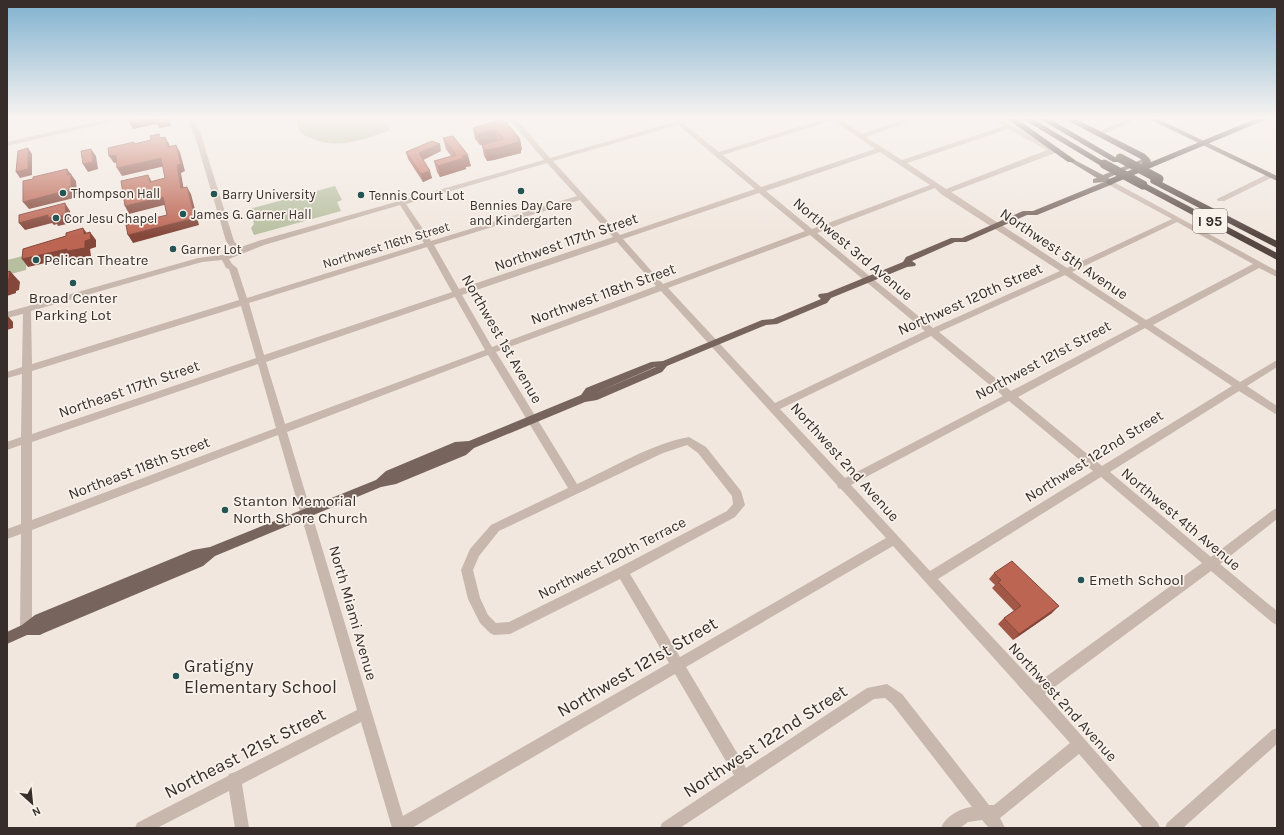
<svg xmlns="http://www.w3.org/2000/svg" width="1284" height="835" font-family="Karla,sans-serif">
<rect width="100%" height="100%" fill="#f1e7df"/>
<g fill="#b7bfa0">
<path d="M 297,119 L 384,119 L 390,130 C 366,139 338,150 313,139 C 302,134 297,133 297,119 Z"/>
<path d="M 335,186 L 342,200 L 337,202 L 341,211 L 254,235 L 251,228 L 254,224 L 249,209 Z"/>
<path d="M 27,255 L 26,270 L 7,275 L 7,260 Z"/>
</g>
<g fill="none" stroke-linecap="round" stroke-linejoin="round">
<g fill="#c8b7ac" fill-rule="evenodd">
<path d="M 109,119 L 123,119 L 7,146 L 7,142 Z"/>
<path d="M 188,119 L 194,119 L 197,128 L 200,132 L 234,241 L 238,246 L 237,248 L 231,248 L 226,241 L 194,133 L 191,129 Z"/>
<path d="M 509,119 L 516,119 L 550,158 L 685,119 L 696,119 L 684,124 L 719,152 L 823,119 L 840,119 L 862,134 L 906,119 L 917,119 L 866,137 L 902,160 L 1004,126 L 992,119 L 1000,119 L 1058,152 L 951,192 L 1067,268 L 1172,219 L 1107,184 L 1106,182 L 1110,180 L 1277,271 L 1277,277 L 1259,268 L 1153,325 L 1240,382 L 1277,360 L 1277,367 L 1247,386 L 1277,406 L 1277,415 L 1239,391 L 1110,472 L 1211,557 L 1273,510 L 1277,508 L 1277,519 L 1220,564 L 1277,611 L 1277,625 L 1273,623 L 1211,571 L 1045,694 L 1158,823 L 1160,828 L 1143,828 L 1079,754 L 1000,818 L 1005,828 L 989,828 L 982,820 L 968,822 L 960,828 L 941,828 C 945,817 960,808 972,807 L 892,704 L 885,698 L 874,699 L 680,828 L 660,828 L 662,823 L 734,775 L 675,674 L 412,828 L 392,828 L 361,722 L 242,784 L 249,828 L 235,828 L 229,791 L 157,828 L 135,828 L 137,823 L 228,776 L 229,774 L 235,772 L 357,710 L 278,435 L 32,530 L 32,629 L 30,633 L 26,635 L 22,633 L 20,629 L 21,534 L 7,539 L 7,529 L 21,524 L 21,445 L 7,450 L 7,442 L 21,437 L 22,374 L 7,378 L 7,372 L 22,367 L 23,314 L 7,318 L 7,312 L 198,258 L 230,254 L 238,248 L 258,241 L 544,160 ZM 833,120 L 875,149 L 761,187 L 723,155 ZM 678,125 L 755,189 L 620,235 L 553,161 ZM 1008,129 L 1047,150 L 946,189 L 907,163 ZM 880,152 L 930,185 L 812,229 L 766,191 ZM 547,163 L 577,196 L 431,241 L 406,204 ZM 935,188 L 941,194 L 1060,271 L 933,328 L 817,233 ZM 759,193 L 805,231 L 663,284 L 623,239 ZM 580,200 L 613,237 L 459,289 L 434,245 ZM 400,205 L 424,243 L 247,298 L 237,268 L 232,264 L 229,259 L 264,245 ZM 1177,222 L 1253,264 L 1146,320 L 1072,272 ZM 810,235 L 925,331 L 775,403 L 668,288 ZM 617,242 L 656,286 L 492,347 L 462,295 ZM 427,247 L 452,292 L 264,355 L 249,303 ZM 222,260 L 226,268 L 229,269 L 239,300 L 32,364 L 31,311 L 202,262 ZM 1065,275 L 1139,324 L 1011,391 L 939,332 ZM 661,291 L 837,485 L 838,488 L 841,489 L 886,538 L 680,657 L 630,574 L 735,517 L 745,505 L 741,491 L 706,447 L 689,437 C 651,444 612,468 577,484 L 496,352 ZM 455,297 L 485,350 L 285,424 L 266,362 ZM 241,306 L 256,358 L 32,434 L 32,371 ZM 1145,328 L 1232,386 L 1102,466 L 1018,397 ZM 931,336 L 1003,396 L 845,478 L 780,409 ZM 488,355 L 568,488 L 491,525 L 470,549 L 461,570 L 468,599 L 480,623 L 490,633 L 494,635 L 510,634 L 620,579 L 669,663 L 403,816 L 287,432 ZM 258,364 L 276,428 L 32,520 L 32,442 ZM 1009,401 L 1093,471 L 930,571 L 851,485 ZM 687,445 L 698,453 L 732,496 L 733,504 L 727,511 L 618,568 L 509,622 L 496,623 L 488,615 L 480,598 L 473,570 L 479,556 L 499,531 L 663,453 ZM 1101,477 L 1202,563 L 1036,684 L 938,579 ZM 893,546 L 1070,743 L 994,805 L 989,805 L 902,694 L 887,684 L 867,688 L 746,768 L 686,667 Z"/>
<path d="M 1128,119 L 1138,119 L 1104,133 L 1099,132 Z"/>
<path d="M 1268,174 L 1274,174 L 1275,176 L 1224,201 L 1218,201 L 1217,199 Z"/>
<path d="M 1277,728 L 1277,744 L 1183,828 L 1165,828 L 1167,823 L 1272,730 Z"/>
</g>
<g fill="#77645d" fill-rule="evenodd">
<path d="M 1149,119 L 1158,119 L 1277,176 L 1277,181 Z"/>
<path d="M 1071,158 L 1103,175 L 1143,159 L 1148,160 L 1108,178 L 1113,180 L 1113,184 L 1037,215 L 1027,215 L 966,242 L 955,242 L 912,261 L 916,264 L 915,266 L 907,267 L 831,298 L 827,303 L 777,324 L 766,325 L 667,366 L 662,372 L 597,400 L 585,402 L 474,448 L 466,455 L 396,484 L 381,487 L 215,556 L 203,566 L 44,633 L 40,635 L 27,635 L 7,644 L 7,632 L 22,625 L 35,615 L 193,550 L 210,547 L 376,480 L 386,471 L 455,442 L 469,441 L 581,395 L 586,388 L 651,362 L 663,361 L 762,320 L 773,319 L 821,299 L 818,296 L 819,294 L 827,293 L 903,262 L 906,257 L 951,238 L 962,238 L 1023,211 L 1033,211 L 1104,182 L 1093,183 L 1093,179 L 1097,178 L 1069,161 L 1068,160 ZM 655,367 L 656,367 L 593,394 Z"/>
</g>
<g fill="#574742" fill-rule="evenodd">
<path d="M 1007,119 L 1017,119 L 1075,160 L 1074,162 L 1068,162 Z"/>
<path d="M 1023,119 L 1033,119 L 1108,164 L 1107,166 L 1101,166 Z"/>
<path d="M 1040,119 L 1050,119 L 1120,160 L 1119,162 L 1113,162 Z"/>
<path d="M 1065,119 L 1076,119 L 1145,154 L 1150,159 L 1151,162 L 1255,119 L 1267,119 L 1110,185 L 1107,184 L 1106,182 L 1107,180 L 1140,166 L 1143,161 L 1139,158 Z"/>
<path d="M 1154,178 L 1277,241 L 1277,248 L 1151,183 L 1150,181 L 1151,179 Z"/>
<path d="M 1143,182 L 1277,253 L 1277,260 L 1140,187 L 1139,185 L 1140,183 Z"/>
</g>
<g stroke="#574742" stroke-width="9">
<path d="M 1120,158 L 1159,179"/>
<path d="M 1104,164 L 1143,185"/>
</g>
</g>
<g fill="#a25747">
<path d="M 501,120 L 522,149 L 521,150 L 521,153 L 494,160 L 487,161 L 484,156 L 482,145 L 497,140 L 480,145 L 475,139 L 473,128 Z"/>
<path d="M 443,138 L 471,166 L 466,167 L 466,169 L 440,177 L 437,172 L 434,161 L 451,156 L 446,149 Z"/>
<path d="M 441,151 L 423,160 L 432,178 L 423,182 L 408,159 L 406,152 Z"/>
<path d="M 994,573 L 1052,613 L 1013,640 L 998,624 L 1004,618 L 1014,611 L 992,588 L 995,585 L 989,579 Z"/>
</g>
<g fill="#84473a">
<path d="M 150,119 L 169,119 L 171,126 L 159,128 L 157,124 L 133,129 L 130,124 Z"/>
<path d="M 495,129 L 497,140 L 480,145 L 478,134 Z"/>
<path d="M 165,137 L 169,144 L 172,154 L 168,147 Z"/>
<path d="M 520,139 L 522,149 L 521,150 L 521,153 L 494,160 L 487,161 L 485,150 Z"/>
<path d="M 440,144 L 441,151 L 421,161 L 419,153 Z"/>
<path d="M 176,145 L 180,152 L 185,171 L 181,173 L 185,196 L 181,188 L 177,165 Z"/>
<path d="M 28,148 L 32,154 L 32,175 L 20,178 L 16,172 Z"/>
<path d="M 91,149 L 96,156 L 98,169 L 88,172 L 83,164 Z"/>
<path d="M 116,155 L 120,162 L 114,163 L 109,156 Z"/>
<path d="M 468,155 L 471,166 L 466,167 L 466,169 L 440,177 L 438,166 L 462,156 Z"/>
<path d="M 161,158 L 165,166 L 122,176 L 117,168 Z"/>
<path d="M 67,169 L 76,181 L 77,194 L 74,195 L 74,198 L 29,209 L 23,202 L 69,187 Z"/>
<path d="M 430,171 L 432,178 L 423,182 L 421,174 Z"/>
<path d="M 148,175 L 152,182 L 150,182 Z"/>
<path d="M 187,187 L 191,194 L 199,225 L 133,243 L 128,235 L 195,218 Z"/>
<path d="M 163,197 L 168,204 L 129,214 L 125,206 Z"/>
<path d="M 65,203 L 70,211 L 71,223 L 58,226 L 57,224 L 54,225 L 52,223 L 25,230 L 19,223 Z"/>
<path d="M 83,228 L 89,236 L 90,232 L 96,240 L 96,247 L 90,249 L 91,256 L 72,259 L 71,257 L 28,267 L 22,259 L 85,241 Z"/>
<path d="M 10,271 L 20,282 L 19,290 L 16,291 L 16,293 L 7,296 L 7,280 Z"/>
<path d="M 7,315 L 13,322 L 13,328 L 7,330 Z"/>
<path d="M 1059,606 L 1052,613 L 1013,640 L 1019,634 Z"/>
</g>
<g fill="#bc6553" stroke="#84473a">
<path d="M 129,119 L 150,119 L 130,124 Z"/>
<path d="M 155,119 L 168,119 L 168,120 L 156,123 Z"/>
<path d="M 501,120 L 503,123 L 506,122 L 520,139 L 517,139 L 519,142 L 493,149 L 485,150 L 482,145 L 503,139 L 495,129 L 478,134 L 473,128 Z"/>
<path d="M 159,134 L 160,138 L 165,137 L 168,147 L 176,145 L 181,164 L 177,165 L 181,188 L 187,187 L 195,218 L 128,235 L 126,225 L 167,215 L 163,197 L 125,206 L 121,181 L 148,175 L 150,182 L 165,178 L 161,158 L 117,168 L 116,155 L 109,156 L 108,148 L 134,142 L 134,144 L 151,140 L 150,136 Z"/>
<path d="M 453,136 L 468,155 L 462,156 L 464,158 L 438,166 L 434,161 L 456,155 L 443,138 Z"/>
<path d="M 432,141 L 440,144 L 419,153 L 430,171 L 421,174 L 406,152 Z"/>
<path d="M 28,148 L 28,169 L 16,172 L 18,151 Z"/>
<path d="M 91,149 L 93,162 L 83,164 L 81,151 Z"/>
<path d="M 67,169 L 67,175 L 71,174 L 71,186 L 69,187 L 69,190 L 23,202 L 23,181 L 33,179 L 33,177 Z"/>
<path d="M 65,203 L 66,215 L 53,218 L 52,217 L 48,218 L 48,215 L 19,223 L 19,215 Z"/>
<path d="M 83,228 L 84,234 L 90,232 L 91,239 L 85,241 L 85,248 L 67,251 L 67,249 L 22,259 L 23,249 L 66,236 L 66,233 Z"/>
<path d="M 10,271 L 9,279 L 7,280 L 7,272 Z"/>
<path d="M 1012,561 L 1059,606 L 1019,634 L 1004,618 L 1021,606 L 998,582 L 1001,580 L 994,573 Z"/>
</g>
<linearGradient id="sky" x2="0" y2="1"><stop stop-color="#7fb1cf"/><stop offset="0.5" stop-color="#f9f4f1"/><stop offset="1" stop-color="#f9f4f1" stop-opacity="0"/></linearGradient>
<rect width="1284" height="236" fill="url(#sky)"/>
<g fill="#235555" stroke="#f9f2eb" stroke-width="1.5">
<circle cx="521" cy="191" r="4"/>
<circle cx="63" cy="193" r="4"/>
<circle cx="214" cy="194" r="4"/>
<circle cx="361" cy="195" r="4"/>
<circle cx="183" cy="214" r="4"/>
<circle cx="56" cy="218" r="4"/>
<circle cx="173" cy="249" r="4"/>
<circle cx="36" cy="260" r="4"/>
<circle cx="73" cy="283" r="4"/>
<circle cx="225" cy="510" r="4"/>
<circle cx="1081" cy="580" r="4"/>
<circle cx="176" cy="676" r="4"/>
</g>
<g text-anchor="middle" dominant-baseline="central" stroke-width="3.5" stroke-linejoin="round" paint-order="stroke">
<g font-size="13" fill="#372d2a" stroke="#f9f2eb" text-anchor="start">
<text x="71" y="193">Thompson Hall</text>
<text x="222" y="194">Barry University</text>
<text x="369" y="195">Tennis Court Lot</text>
<text x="521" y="205" text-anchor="middle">Bennies Day Care<tspan x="521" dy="15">and Kindergarten</tspan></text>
<text x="191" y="214">James G. Garner Hall</text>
<text x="64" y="218">Cor Jesu Chapel</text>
<text x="181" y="249">Garner Lot</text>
</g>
<g font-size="13" fill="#372d2a" stroke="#f9f2eb">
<text transform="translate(386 245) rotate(-17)">Northwest 116th Street</text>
</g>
<rect fill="#f9f2eb" stroke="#716864" stroke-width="1" x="1193" y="209" width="34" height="24" rx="3"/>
<g font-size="14" font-weight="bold" fill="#372d2a">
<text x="1210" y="221">I 95</text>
</g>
<g font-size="15" fill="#372d2a" stroke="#f9f2eb">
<text transform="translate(566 242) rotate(-19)">Northwest 117th Street</text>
<text transform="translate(853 249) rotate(40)">Northwest 3rd Avenue</text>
<text transform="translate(1064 254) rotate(34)">Northwest 5th Avenue</text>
<text transform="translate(603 294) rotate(-20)">Northwest 118th Street</text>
<text transform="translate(970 299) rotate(-24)">Northwest 120th Street</text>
<text transform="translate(502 339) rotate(60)">Northwest 1st Avenue</text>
<text transform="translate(1043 360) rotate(-28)">Northwest 121st Street</text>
<text transform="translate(129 389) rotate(-19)">Northeast 117th Street</text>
<text transform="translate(1094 456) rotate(-32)">Northwest 122nd Street</text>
<text transform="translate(845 462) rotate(48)">Northwest 2nd Avenue</text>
<text transform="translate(139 468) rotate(-21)">Northeast 118th Street</text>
<text transform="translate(1181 519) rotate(40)">Northwest 4th Avenue</text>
<text transform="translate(612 558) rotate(-27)">Northwest 120th Terrace</text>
<text transform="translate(353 613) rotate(74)">North Miami Avenue</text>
<text transform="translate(1063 702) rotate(48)">Northwest 2nd Avenue</text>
</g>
<g font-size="15" fill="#372d2a" stroke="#f9f2eb" text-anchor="start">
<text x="44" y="260">Pelican Theatre</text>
<text x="73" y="298" text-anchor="middle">Broad Center<tspan x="73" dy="17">Parking Lot</tspan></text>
<text x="233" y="501">Stanton Memorial<tspan x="233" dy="17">North Shore Church</tspan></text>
<text x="1089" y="580">Emeth School</text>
</g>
<g font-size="18" fill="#372d2a" stroke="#f9f2eb" text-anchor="start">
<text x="184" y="666">Gratigny<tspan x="184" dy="21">Elementary School</tspan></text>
</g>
<g font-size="18" fill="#372d2a" stroke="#f9f2eb">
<text transform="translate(637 667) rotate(-30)">Northwest 121st Street</text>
<text transform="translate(765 741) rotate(-33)">Northwest 122nd Street</text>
<text transform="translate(245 753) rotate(-27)">Northeast 121st Street</text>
</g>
</g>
<rect width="1284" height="835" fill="none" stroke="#372d2a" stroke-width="16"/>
<g transform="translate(32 803) rotate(153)" stroke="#f9f2eb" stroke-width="3" paint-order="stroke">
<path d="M0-3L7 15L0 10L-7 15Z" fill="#372d2a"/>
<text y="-6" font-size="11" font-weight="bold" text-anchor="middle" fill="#372d2a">N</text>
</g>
</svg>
